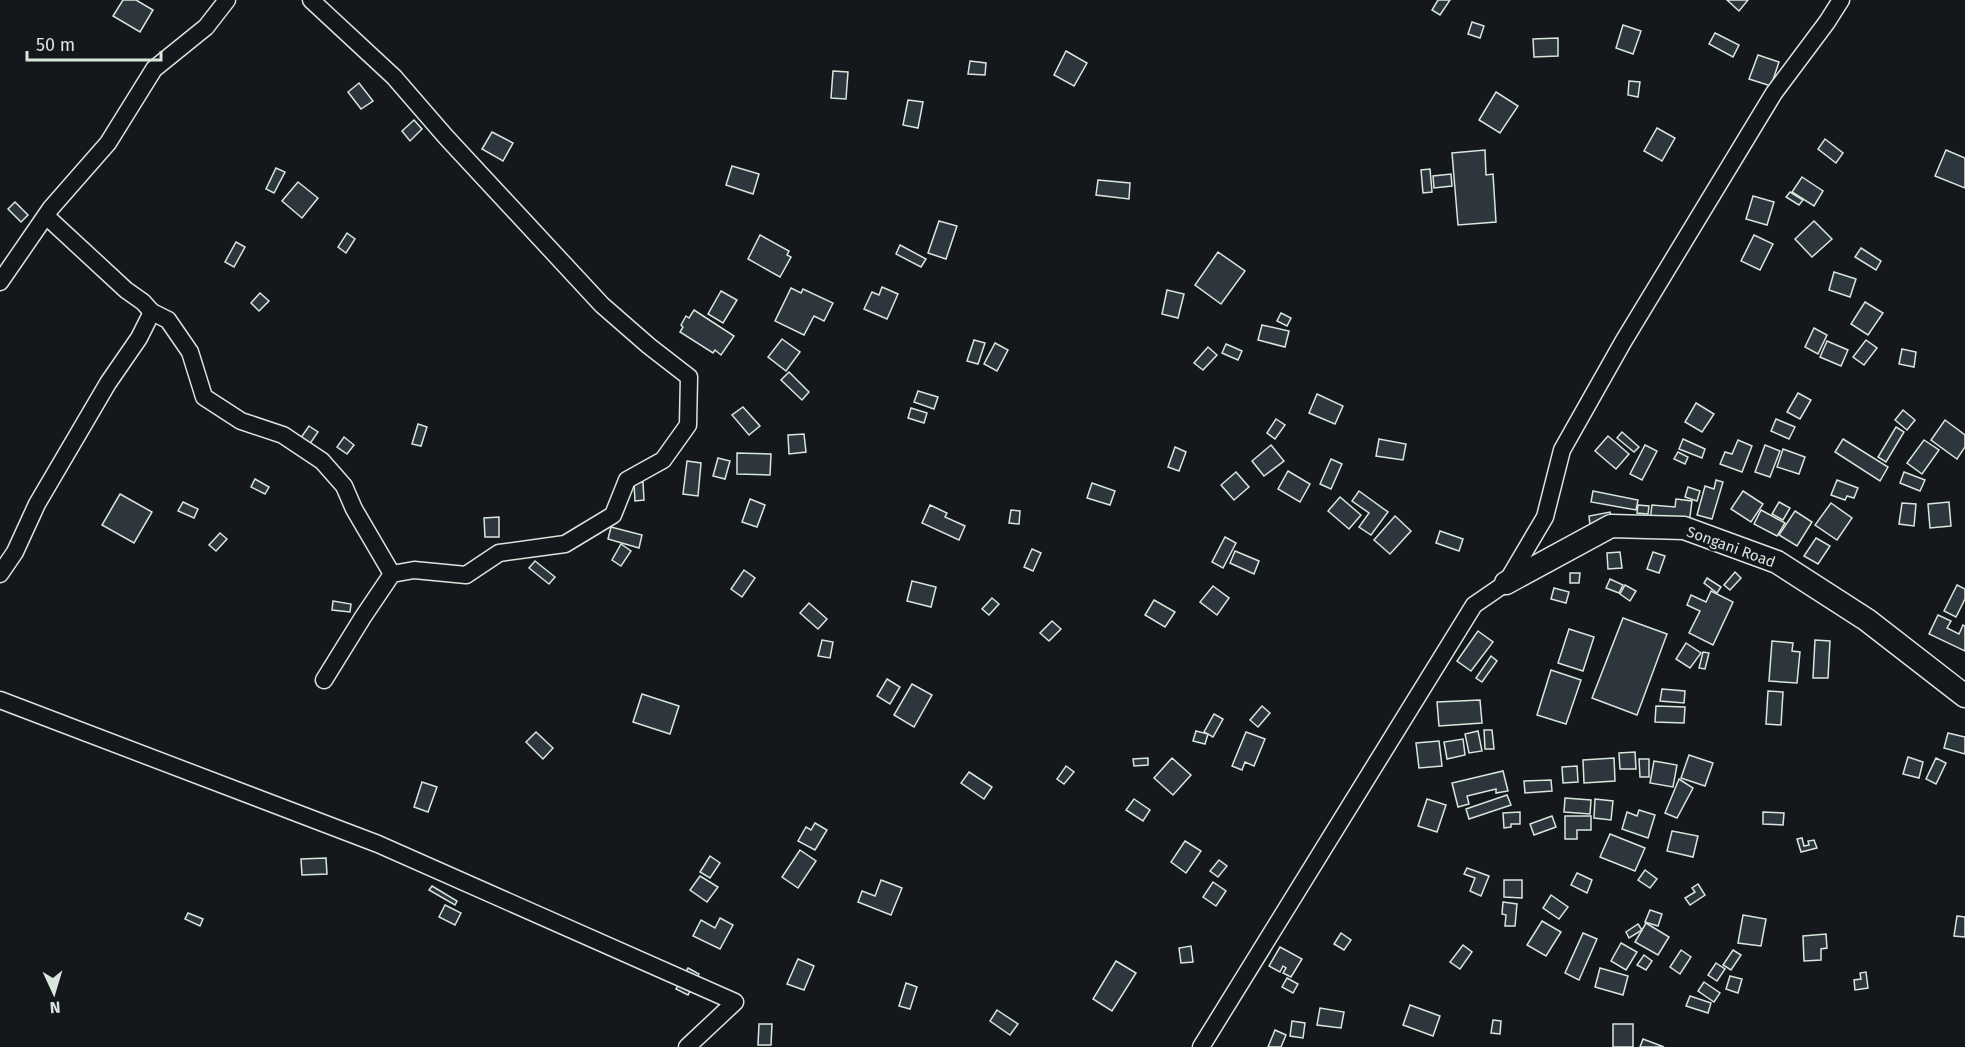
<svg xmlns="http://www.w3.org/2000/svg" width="1965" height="1047" font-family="'Fira Sans',sans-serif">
<rect width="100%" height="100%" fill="#14181c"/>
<g fill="#2c363c" stroke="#d8e6dc" stroke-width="1.5">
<path d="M 123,0 L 136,0 L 153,10 L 140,32 L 113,16 Z"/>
<path d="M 1438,0 L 1450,0 L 1440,15 L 1432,10 Z"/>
<path d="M 1727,0 L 1748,0 L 1739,11 Z"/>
<path d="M 1472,22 L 1484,26 L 1480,38 L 1468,34 Z"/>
<path d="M 1623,25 L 1641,31 L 1633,54 L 1616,48 Z"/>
<path d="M 1715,33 L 1739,45 L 1733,57 L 1709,44 Z"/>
<path d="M 1558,38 L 1558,56 L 1534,57 L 1533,39 Z"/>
<path d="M 1066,51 L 1087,63 L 1074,86 L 1054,75 Z"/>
<path d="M 1758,55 L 1779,62 L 1771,86 L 1749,79 Z"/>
<path d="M 970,61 L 986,63 L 985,75 L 968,74 Z"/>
<path d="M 833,71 L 848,72 L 846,99 L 831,98 Z"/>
<path d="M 1629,81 L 1640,82 L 1638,97 L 1628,95 Z"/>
<path d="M 359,83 L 373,101 L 361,109 L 348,92 Z"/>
<path d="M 1496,92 L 1518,106 L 1500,133 L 1479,120 Z"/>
<path d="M 908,100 L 923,102 L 918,128 L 903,125 Z"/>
<path d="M 414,120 L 422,129 L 410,141 L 402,131 Z"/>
<path d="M 1657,128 L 1675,138 L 1662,161 L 1644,151 Z"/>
<path d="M 492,132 L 513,143 L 503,161 L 482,149 Z"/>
<path d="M 1825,139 L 1843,153 L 1836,163 L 1818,149 Z"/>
<path d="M 1485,150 L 1486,175 L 1493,174 L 1496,222 L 1458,225 L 1452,153 Z"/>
<path d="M 1946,150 L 1965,158 L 1965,188 L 1935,176 Z"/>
<path d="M 732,166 L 759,174 L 753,194 L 726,185 Z"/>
<path d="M 276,168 L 285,172 L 274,193 L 266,189 Z"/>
<path d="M 1430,169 L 1432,192 L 1423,193 L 1421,170 Z"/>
<path d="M 1451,174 L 1452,186 L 1434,188 L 1433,176 Z"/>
<path d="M 1802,177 L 1823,191 L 1814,206 L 1792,192 Z"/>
<path d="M 1098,180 L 1130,183 L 1129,199 L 1096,195 Z"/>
<path d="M 298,182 L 318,198 L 302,218 L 282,201 Z"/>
<path d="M 1790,192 L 1803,200 L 1799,205 L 1786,197 Z"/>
<path d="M 1753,196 L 1774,202 L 1767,225 L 1746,219 Z"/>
<path d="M 15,202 L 28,215 L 21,222 L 8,209 Z"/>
<path d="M 939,221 L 957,226 L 946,259 L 928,253 Z"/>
<path d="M 1814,221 L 1832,239 L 1812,257 L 1795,239 Z"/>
<path d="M 347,233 L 355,239 L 346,253 L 338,247 Z"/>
<path d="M 760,235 L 789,251 L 787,255 L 791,257 L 780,277 L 748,259 Z"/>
<path d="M 1754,235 L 1773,244 L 1760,270 L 1741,261 Z"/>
<path d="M 236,242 L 245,247 L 234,267 L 225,262 Z"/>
<path d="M 900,245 L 926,259 L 921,267 L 896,254 Z"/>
<path d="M 1861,248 L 1881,261 L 1876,270 L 1855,257 Z"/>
<path d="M 1218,252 L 1245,271 L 1221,304 L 1195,285 Z"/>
<path d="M 1834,272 L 1856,279 L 1850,297 L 1829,290 Z"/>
<path d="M 882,287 L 898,294 L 887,319 L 864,309 L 872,292 L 879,295 Z"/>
<path d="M 791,288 L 801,293 L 803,289 L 833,303 L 824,321 L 814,316 L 804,335 L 775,321 Z"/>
<path d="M 1167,290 L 1184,294 L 1178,318 L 1162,314 Z"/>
<path d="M 721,291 L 737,300 L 723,323 L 708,314 Z"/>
<path d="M 260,293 L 269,301 L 259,311 L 251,303 Z"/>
<path d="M 1865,302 L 1883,313 L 1868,335 L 1851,324 Z"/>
<path d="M 694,310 L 734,336 L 721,355 L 715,350 L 713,353 L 680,332 L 683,327 L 681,325 L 686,316 L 689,318 Z"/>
<path d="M 1281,313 L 1291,318 L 1287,326 L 1277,321 Z"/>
<path d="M 1262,325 L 1289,331 L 1285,347 L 1258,340 Z"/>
<path d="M 1814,328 L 1827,335 L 1818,354 L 1805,347 Z"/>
<path d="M 782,339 L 800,352 L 786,371 L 768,357 Z"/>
<path d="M 974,340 L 985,343 L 978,364 L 967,361 Z"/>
<path d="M 1866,340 L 1877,348 L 1864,365 L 1853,357 Z"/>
<path d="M 1827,341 L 1848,350 L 1841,366 L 1820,357 Z"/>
<path d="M 995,343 L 1008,350 L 997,371 L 984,364 Z"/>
<path d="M 1226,344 L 1242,351 L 1238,360 L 1222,353 Z"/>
<path d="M 1208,347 L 1217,355 L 1203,370 L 1194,363 Z"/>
<path d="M 1902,349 L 1916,352 L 1914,367 L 1899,364 Z"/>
<path d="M 789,372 L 809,392 L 802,400 L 781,380 Z"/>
<path d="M 918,391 L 938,397 L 934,409 L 914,402 Z"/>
<path d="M 1798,393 L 1811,400 L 1800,419 L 1787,412 Z"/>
<path d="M 1317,394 L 1343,406 L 1335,424 L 1309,413 Z"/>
<path d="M 1696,403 L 1714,414 L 1702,432 L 1685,422 Z"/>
<path d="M 743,407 L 760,426 L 749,435 L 732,415 Z"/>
<path d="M 911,408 L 927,413 L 924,423 L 908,418 Z"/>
<path d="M 1903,410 L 1915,420 L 1907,430 L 1895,420 Z"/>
<path d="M 1276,419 L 1285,425 L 1275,439 L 1267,433 Z"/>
<path d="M 1776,419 L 1795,427 L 1789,439 L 1771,431 Z"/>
<path d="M 1945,420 L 1965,435 L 1965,447 L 1957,459 L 1931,440 Z"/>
<path d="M 418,424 L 427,427 L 421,446 L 412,444 Z"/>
<path d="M 309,426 L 318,432 L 309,445 L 300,439 Z"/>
<path d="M 1896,427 L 1904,432 L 1886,462 L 1878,457 Z"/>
<path d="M 1622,432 L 1639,447 L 1634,452 L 1617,438 Z"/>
<path d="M 804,434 L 806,452 L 789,454 L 788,435 Z"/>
<path d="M 1608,436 L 1629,454 L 1616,469 L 1595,451 Z"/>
<path d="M 344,437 L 354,445 L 347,454 L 337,447 Z"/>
<path d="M 1379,439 L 1406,444 L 1403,460 L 1376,456 Z"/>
<path d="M 1683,439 L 1705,449 L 1702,458 L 1679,449 Z"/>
<path d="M 1843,439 L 1888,467 L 1880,481 L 1835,452 Z"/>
<path d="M 1738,440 L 1752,446 L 1742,472 L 1720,464 L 1725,452 L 1732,454 Z"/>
<path d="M 1924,440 L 1939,450 L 1922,474 L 1907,463 Z"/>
<path d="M 1271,445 L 1284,461 L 1264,476 L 1252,461 Z"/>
<path d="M 1645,445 L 1657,451 L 1642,480 L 1630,474 Z"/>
<path d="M 1765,445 L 1780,451 L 1770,477 L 1755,472 Z"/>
<path d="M 1175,447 L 1186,452 L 1179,471 L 1168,467 Z"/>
<path d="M 1783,449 L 1805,457 L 1799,474 L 1777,467 Z"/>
<path d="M 1678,452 L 1688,457 L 1685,464 L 1674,459 Z"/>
<path d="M 737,453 L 771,454 L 770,475 L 737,474 Z"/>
<path d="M 718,458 L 730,461 L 725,479 L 713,476 Z"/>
<path d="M 1331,459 L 1342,464 L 1331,489 L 1320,484 Z"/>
<path d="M 687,461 L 701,463 L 698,496 L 683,494 Z"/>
<path d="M 1288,471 L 1310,484 L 1300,502 L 1278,489 Z"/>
<path d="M 1236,472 L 1249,487 L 1234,500 L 1221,485 Z"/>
<path d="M 1904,472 L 1925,480 L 1920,491 L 1900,483 Z"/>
<path d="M 255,479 L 269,487 L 265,494 L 251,487 Z"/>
<path d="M 1716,480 L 1723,482 L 1712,519 L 1697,515 L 1705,486 L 1714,489 Z"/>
<path d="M 1837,480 L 1858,488 L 1854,498 L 1847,496 L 1845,500 L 1831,495 Z"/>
<path d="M 643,482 L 644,500 L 635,501 L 634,483 Z"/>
<path d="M 1092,483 L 1115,491 L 1110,505 L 1087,498 Z"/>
<path d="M 1688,487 L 1700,491 L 1697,501 L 1685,497 Z"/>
<path d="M 1359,491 L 1388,512 L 1371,535 L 1359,527 L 1369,513 L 1352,501 Z"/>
<path d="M 1593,491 L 1638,500 L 1636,510 L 1591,502 Z"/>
<path d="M 1743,491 L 1763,504 L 1751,522 L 1731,509 Z"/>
<path d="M 120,494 L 152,512 L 134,543 L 102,525 Z"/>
<path d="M 1340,497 L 1361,515 L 1349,529 L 1328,511 Z"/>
<path d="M 750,499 L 765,505 L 757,527 L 742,522 Z"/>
<path d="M 1676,499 L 1692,501 L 1689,524 L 1650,520 L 1652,505 L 1675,507 Z"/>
<path d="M 183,502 L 198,509 L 194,518 L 178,511 Z"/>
<path d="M 1779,502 L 1790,508 L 1783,520 L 1772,514 Z"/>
<path d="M 1949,502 L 1951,526 L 1930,528 L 1928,504 Z"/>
<path d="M 1831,503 L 1852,518 L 1837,540 L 1815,525 Z"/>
<path d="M 1902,503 L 1916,504 L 1914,526 L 1899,524 Z"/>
<path d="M 930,505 L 947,513 L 945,517 L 965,526 L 959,540 L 922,523 Z"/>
<path d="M 1638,505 L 1649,506 L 1648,514 L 1637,513 Z"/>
<path d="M 1011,510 L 1020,511 L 1019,524 L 1009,523 Z"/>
<path d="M 1761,510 L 1785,523 L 1777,536 L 1754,524 Z"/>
<path d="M 1795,511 L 1812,522 L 1797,546 L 1779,535 Z"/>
<path d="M 1610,512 L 1612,521 L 1590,525 L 1589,516 Z"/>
<path d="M 1395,516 L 1411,531 L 1390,554 L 1374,540 Z"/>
<path d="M 499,517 L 499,537 L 485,537 L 484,518 Z"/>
<path d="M 611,527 L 642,535 L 639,548 L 608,539 Z"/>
<path d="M 1440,531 L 1463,539 L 1459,551 L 1436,543 Z"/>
<path d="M 220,533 L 227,539 L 216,551 L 209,545 Z"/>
<path d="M 1225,537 L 1236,543 L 1223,568 L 1212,562 Z"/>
<path d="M 1816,538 L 1830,546 L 1818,564 L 1804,556 Z"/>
<path d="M 621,544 L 631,551 L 621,566 L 612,560 Z"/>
<path d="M 1032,549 L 1041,553 L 1033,571 L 1024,567 Z"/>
<path d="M 1235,551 L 1259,561 L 1254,574 L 1230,563 Z"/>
<path d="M 1620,552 L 1622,568 L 1608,569 L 1607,553 Z"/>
<path d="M 1653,552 L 1665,556 L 1659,573 L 1647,569 Z"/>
<path d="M 535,561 L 555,577 L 549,584 L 529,568 Z"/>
<path d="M 744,570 L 755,578 L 742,597 L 731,589 Z"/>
<path d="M 1735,572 L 1741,578 L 1730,590 L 1724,585 Z"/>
<path d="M 1570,573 L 1580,573 L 1579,583 L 1570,583 Z"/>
<path d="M 1707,578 L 1721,587 L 1717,593 L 1704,583 Z"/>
<path d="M 1610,579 L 1623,585 L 1619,593 L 1606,588 Z"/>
<path d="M 912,581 L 936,587 L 931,607 L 907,601 Z"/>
<path d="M 1625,585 L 1636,591 L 1630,601 L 1620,594 Z"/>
<path d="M 1957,585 L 1965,589 L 1965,599 L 1956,617 L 1944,611 Z"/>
<path d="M 1213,586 L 1229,598 L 1217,615 L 1200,602 Z"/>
<path d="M 1554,588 L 1569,592 L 1566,603 L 1551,599 Z"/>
<path d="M 1711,591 L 1733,602 L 1713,645 L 1689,633 L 1700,611 L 1687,605 L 1691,595 L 1706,602 Z"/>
<path d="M 992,598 L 999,604 L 989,615 L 982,609 Z"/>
<path d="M 1154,600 L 1175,612 L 1165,627 L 1145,615 Z"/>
<path d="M 333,601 L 351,604 L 350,612 L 332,610 Z"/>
<path d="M 809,603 L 827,619 L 818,629 L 800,613 Z"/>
<path d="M 1938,615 L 1951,621 L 1947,628 L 1959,634 L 1963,625 L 1965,626 L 1965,651 L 1929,634 Z"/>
<path d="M 1623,618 L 1667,634 L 1637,715 L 1592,698 Z"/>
<path d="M 1052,621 L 1061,629 L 1049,641 L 1040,633 Z"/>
<path d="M 1569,629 L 1594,637 L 1583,671 L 1558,663 Z"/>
<path d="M 1478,631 L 1493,642 L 1471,671 L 1457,661 Z"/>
<path d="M 822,640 L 833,642 L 830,658 L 818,656 Z"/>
<path d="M 1815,640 L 1830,641 L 1828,678 L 1813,678 Z"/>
<path d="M 1772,641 L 1793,643 L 1792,651 L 1800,652 L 1797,683 L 1769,681 Z"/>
<path d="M 1686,643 L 1701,653 L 1690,668 L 1676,659 Z"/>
<path d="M 1703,652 L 1709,653 L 1705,669 L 1699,668 Z"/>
<path d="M 1491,656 L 1497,661 L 1482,682 L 1476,678 Z"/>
<path d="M 1551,670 L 1581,680 L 1566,724 L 1537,715 Z"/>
<path d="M 887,679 L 900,687 L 890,704 L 877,696 Z"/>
<path d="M 912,684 L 932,695 L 914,727 L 894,715 Z"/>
<path d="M 1662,689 L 1685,691 L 1684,703 L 1660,701 Z"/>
<path d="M 1768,691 L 1783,692 L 1781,725 L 1766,724 Z"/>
<path d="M 642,694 L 679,706 L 670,734 L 633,722 Z"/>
<path d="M 1480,700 L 1482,723 L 1439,726 L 1437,702 Z"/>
<path d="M 1262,706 L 1270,713 L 1258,727 L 1250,720 Z"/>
<path d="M 1656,706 L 1685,707 L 1684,723 L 1655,722 Z"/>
<path d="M 1214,714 L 1223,719 L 1213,737 L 1204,732 Z"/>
<path d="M 1484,730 L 1492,730 L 1494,749 L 1485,749 Z"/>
<path d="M 1196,731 L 1208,734 L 1205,744 L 1193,741 Z"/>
<path d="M 1478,731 L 1482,751 L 1469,753 L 1465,734 Z"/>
<path d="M 536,732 L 553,748 L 543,759 L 526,742 Z"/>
<path d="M 1246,732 L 1265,739 L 1254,766 L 1245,762 L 1242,770 L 1232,766 Z"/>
<path d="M 1948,733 L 1965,737 L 1965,754 L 1944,748 Z"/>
<path d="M 1463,739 L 1465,755 L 1447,759 L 1444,742 Z"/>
<path d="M 1439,741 L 1442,766 L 1419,768 L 1416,743 Z"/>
<path d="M 1635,752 L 1636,769 L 1620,769 L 1619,753 Z"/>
<path d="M 1689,755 L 1713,763 L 1705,786 L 1681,778 Z"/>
<path d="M 1908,757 L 1923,762 L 1919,778 L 1903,774 Z"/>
<path d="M 1148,758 L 1148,765 L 1134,766 L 1133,759 Z"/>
<path d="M 1172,758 L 1191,775 L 1173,795 L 1154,778 Z"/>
<path d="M 1614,758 L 1615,781 L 1584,783 L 1583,760 Z"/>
<path d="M 1936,758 L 1946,763 L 1936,784 L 1926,779 Z"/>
<path d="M 1639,759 L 1649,759 L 1649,777 L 1640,777 Z"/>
<path d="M 1654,761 L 1677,765 L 1673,787 L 1650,783 Z"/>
<path d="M 1066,766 L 1074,772 L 1064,784 L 1057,779 Z"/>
<path d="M 1577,766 L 1578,782 L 1563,783 L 1562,767 Z"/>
<path d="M 1503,771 L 1508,791 L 1496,793 L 1496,789 L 1467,796 L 1469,804 L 1458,807 L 1452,783 Z"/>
<path d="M 969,772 L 992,787 L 984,799 L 961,783 Z"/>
<path d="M 1679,779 L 1693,788 L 1677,818 L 1665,813 Z"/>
<path d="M 1551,780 L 1552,791 L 1525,793 L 1524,781 Z"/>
<path d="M 422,782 L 437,787 L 428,812 L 414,807 Z"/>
<path d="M 1507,795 L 1511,805 L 1469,819 L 1466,809 Z"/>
<path d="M 1565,798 L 1591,800 L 1590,814 L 1564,812 Z"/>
<path d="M 1134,799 L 1150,810 L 1143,821 L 1126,810 Z"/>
<path d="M 1427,799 L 1446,805 L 1437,832 L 1418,826 Z"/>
<path d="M 1595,799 L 1613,801 L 1611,820 L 1594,818 Z"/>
<path d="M 1639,810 L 1655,815 L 1648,838 L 1622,829 L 1627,812 L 1637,816 Z"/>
<path d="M 1520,812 L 1520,824 L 1511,824 L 1511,827 L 1504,828 L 1503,813 Z"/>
<path d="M 1763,812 L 1784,813 L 1783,825 L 1763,824 Z"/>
<path d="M 1552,816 L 1556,827 L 1534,835 L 1530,824 Z"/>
<path d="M 1565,816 L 1591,816 L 1591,830 L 1577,830 L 1577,839 L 1565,839 Z"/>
<path d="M 815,823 L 827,830 L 815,850 L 798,841 L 806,827 L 811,830 Z"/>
<path d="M 1672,831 L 1698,836 L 1693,857 L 1667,851 Z"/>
<path d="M 1610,834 L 1645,848 L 1635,871 L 1600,857 Z"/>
<path d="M 1802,838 L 1804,846 L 1809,845 L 1808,841 L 1814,840 L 1817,848 L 1801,852 L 1797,839 Z"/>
<path d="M 1185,841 L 1201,851 L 1186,873 L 1171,862 Z"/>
<path d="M 800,850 L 816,861 L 798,888 L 782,877 Z"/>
<path d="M 710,856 L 720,863 L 710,878 L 700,872 Z"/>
<path d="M 326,858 L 327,874 L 302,875 L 301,859 Z"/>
<path d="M 1219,860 L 1227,866 L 1218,877 L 1210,871 Z"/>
<path d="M 1467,868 L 1489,876 L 1481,896 L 1470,891 L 1475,878 L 1464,874 Z"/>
<path d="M 1645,870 L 1657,879 L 1650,888 L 1638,880 Z"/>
<path d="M 1577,873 L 1592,880 L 1587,893 L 1571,885 Z"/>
<path d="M 700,876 L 718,887 L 707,902 L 690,890 Z"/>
<path d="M 881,880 L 902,888 L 891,915 L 858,902 L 862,891 L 875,896 Z"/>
<path d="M 1504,880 L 1522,880 L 1522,898 L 1504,897 Z"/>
<path d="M 1213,882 L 1226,891 L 1216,906 L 1203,897 Z"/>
<path d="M 1698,884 L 1705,895 L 1690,905 L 1685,898 L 1695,892 L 1692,888 Z"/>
<path d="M 432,886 L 457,901 L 455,905 L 429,890 Z"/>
<path d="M 1551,895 L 1568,907 L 1559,919 L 1543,908 Z"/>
<path d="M 1503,902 L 1517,904 L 1515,926 L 1505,926 L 1506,915 L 1502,914 Z"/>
<path d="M 445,905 L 461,913 L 455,925 L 439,917 Z"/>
<path d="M 1650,910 L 1662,914 L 1658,926 L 1645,922 Z"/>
<path d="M 188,913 L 203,919 L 200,926 L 185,919 Z"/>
<path d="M 1743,915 L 1766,919 L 1761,946 L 1738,943 Z"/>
<path d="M 1957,916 L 1965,917 L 1965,937 L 1954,936 Z"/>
<path d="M 720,918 L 733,925 L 720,949 L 693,936 L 701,920 L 715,928 Z"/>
<path d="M 1542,921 L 1561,932 L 1546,956 L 1527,945 Z"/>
<path d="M 1646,923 L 1669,937 L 1658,955 L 1635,942 Z"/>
<path d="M 1638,924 L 1642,930 L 1629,938 L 1626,932 Z"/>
<path d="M 1341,933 L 1351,940 L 1344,950 L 1334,944 Z"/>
<path d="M 1583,933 L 1597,939 L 1579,980 L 1565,973 Z"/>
<path d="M 1826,934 L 1827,948 L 1821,949 L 1821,960 L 1804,961 L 1803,936 Z"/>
<path d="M 1621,943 L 1637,952 L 1626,970 L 1611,961 Z"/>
<path d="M 1463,945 L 1472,952 L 1460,969 L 1450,962 Z"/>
<path d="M 1191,946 L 1193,962 L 1181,963 L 1179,948 Z"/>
<path d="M 1280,947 L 1302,959 L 1291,977 L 1283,973 L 1286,968 L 1283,966 L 1280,972 L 1269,966 Z"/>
<path d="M 1681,950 L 1691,957 L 1680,974 L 1670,967 Z"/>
<path d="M 1733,950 L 1741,955 L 1731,970 L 1723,965 Z"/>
<path d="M 1644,955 L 1652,961 L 1646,970 L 1637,965 Z"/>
<path d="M 798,959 L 814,966 L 804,990 L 787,984 Z"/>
<path d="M 1116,961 L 1136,973 L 1112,1011 L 1093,999 Z"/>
<path d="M 1716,963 L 1725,969 L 1717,981 L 1708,975 Z"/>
<path d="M 688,968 L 699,974 L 688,995 L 676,989 Z"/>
<path d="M 1600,968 L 1628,976 L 1623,995 L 1595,987 Z"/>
<path d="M 1866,972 L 1868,988 L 1855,990 L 1854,980 L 1861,979 L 1860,973 Z"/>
<path d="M 1730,976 L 1742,979 L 1738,993 L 1726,989 Z"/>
<path d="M 1287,978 L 1298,984 L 1293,993 L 1282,987 Z"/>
<path d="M 1704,982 L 1720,993 L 1714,1002 L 1698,991 Z"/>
<path d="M 906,983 L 917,987 L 910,1009 L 899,1006 Z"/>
<path d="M 1690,996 L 1711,1003 L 1708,1013 L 1686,1006 Z"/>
<path d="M 1410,1005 L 1440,1016 L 1433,1036 L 1403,1025 Z"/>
<path d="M 1320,1008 L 1344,1012 L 1341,1028 L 1317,1025 Z"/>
<path d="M 997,1010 L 1018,1024 L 1010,1035 L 990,1021 Z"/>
<path d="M 1493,1020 L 1501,1021 L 1500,1034 L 1491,1033 Z"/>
<path d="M 1292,1021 L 1305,1023 L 1303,1038 L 1290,1036 Z"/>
<path d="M 759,1024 L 772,1024 L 771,1045 L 758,1045 Z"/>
<rect x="1613" y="1024" width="20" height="23"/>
<path d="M 1275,1030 L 1286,1035 L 1281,1047 L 1268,1047 Z"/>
<path d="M 1643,1039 L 1664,1047 L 1640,1047 Z"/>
</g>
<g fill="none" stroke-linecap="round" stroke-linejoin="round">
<defs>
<g id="street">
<path d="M 311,0 L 394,77 L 446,137 L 602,305 L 649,346 L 689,377 L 688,425 L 663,460 L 627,480 L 613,515 L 565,544 L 499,553 L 466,575 L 414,570 L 392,574 L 363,617 L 324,680"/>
<path d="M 46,216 L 126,290 L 143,302 L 152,312 L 168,320 L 190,352 L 204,397 L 241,421 L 283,435 L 322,461 L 344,486 L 354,509 L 392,574"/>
<path d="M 0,282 L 51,208 L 108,143 L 154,69 L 206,27 L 227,0"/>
<path d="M 0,574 L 15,552 L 37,504 L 108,383 L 139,338 L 152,312"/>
<path d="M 0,700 L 378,844 L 735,1002 L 687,1047"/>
<path d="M 1201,1047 L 1474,605 L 1506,583 L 1545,517 L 1562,450 L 1623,342 L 1774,93 L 1827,22 L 1841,0"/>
</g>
<path id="secondary" d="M 1506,583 L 1611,526 L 1684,528 L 1777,562 L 1867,620 L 1965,696"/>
</defs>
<use href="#street" stroke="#d8e6dc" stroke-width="19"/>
<use href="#secondary" stroke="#d8e6dc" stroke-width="25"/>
<use href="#street" stroke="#14181c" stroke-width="16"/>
<use href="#secondary" stroke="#14181c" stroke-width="22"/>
</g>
<g text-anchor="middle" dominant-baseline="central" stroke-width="4.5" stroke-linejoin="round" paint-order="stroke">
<g font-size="15" fill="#d8e6dc" stroke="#14181c">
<text transform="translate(1731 547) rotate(20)">Songani Road</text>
</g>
</g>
<g transform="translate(54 993) rotate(176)" stroke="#14181c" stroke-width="4.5" paint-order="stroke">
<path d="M0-4.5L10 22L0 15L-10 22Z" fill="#d8e6dc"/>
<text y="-9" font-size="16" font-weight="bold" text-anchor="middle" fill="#d8e6dc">N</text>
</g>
<path d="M27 51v9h134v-9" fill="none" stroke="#d8e6dc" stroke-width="3"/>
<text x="36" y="51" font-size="18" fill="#d8e6dc" stroke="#14181c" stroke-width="4.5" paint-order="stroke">50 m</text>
</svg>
